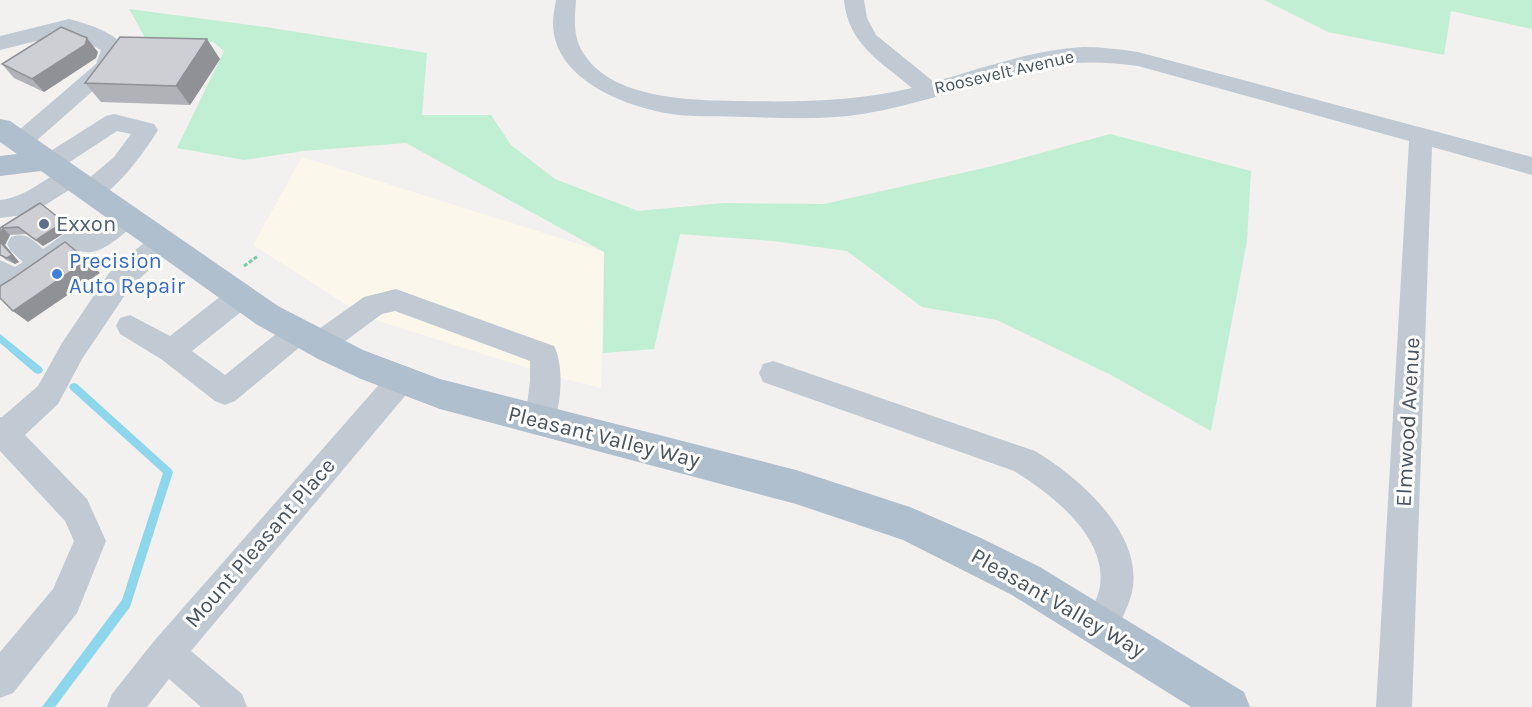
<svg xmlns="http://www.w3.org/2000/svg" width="1532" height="707" font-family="Karla,sans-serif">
<rect width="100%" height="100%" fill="#f3f0f0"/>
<path fill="#fcf7eb" d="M 302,157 L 604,252 L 601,388 L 550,375 L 366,317 L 253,245 Z"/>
<g fill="#c0efd3">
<path d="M 1264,0 L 1532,0 L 1532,29 L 1451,11 L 1444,55 L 1328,32 Z"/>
<path d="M 129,9 L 272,28 L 427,53 L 422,115 L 491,115 L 511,145 L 555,179 L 638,211 L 724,203 L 824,204 L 993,166 L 1110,134 L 1251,171 L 1247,241 L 1211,431 L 1111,375 L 997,320 L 922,307 L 847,251 L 773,241 L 680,234 L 654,349 L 603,353 L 604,252 L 406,143 L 303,151 L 244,160 L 177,148 L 224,51 L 213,42 L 147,41 Z"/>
</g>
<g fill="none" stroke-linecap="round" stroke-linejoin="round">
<g fill="#8ed6eb" fill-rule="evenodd">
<path d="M 0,334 L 41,367 L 43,370 L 41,373 L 38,374 L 35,373 L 0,343 Z"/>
<path d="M 74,383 L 77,384 L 171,469 L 173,472 L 130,607 L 55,707 L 42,707 L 122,600 L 163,473 L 71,390 L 69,387 L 71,384 Z"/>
</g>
<path stroke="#78cda4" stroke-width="3" stroke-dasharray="4 2" stroke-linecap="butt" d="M 244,266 L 258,256"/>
<g fill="#c1cad2" fill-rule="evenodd">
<path d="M 556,0 L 576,0 C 575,15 573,30 579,45 C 604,100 689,100 739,101 C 800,102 852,102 912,88 C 880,61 848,44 844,0 L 864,0 L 867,18 L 876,35 L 934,82 C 982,68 1032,50 1083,47 C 1101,47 1120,49 1138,52 L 1532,157 L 1532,175 L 1432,147 L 1412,707 L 1376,707 L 1409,141 L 1138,66 C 1107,62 1079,61 1048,66 C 986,80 926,103 863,114 C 825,120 785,118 746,117 C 723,116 700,117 678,115 C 630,109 553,81 553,23 C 553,15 555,7 556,0 Z"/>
<path d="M 69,19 C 87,24 113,31 124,47 L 120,62 L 112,74 L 27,149 L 19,151 L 11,149 L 7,143 L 11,137 L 96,64 L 101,50 L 69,33 L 0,50 L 0,36 Z"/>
<path d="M 114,114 L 154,124 L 158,130 C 148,147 111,200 90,200 C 90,200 82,198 81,197 L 78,191 L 81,185 L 114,157 L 131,134 L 117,131 L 59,169 L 50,172 L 41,169 L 38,163 L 41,157 L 106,116 Z"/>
<path d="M 71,168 L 80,171 L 83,177 L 80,183 L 31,214 L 0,218 L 0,200 C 29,197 44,176 71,168 Z"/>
<path d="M 128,206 L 137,209 L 141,216 L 137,223 C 121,235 100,258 80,251 L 24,290 L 14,293 L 0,286 L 0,260 L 15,267 L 23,262 L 11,251 L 7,244 L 11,237 C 26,232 32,239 43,249 C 58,239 72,224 90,230 L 119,209 Z"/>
<path d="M 163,231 L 172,234 L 176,241 L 172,248 L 129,289 L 82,359 L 58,404 L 25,435 L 87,499 L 106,541 L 77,613 L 13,693 L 0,698 L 0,652 L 53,589 L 74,541 L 65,521 L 0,451 L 0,417 L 2,417 L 38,386 L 62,343 L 109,273 L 154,234 Z"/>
<path d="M 241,285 L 251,288 L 255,296 L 251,304 L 192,351 L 225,375 L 287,325 L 297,321 L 307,325 L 311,333 L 309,336 L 364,297 L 396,289 L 554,346 C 565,367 561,409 551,430 L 540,434 L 529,430 L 525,421 L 530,381 L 530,361 L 395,311 L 382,314 L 329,353 L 319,357 L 309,353 L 305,345 L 307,341 L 235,401 L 225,405 L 215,401 L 161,359 L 120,334 L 116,326 L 120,318 L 130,315 L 170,336 L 231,288 Z"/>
<path d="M 773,361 L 1035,451 C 1077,476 1140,530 1133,586 C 1131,604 1120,621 1113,637 L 1101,642 L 1089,637 L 1084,625 C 1089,613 1098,599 1100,586 C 1107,536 1051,494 1014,471 L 763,382 L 759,373 L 763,364 Z"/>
<path d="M 400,369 L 410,372 L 415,381 L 410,390 L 191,651 L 242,694 L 247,707 L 201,707 L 169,679 L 147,707 L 107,707 L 112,694 L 154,641 L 390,372 Z"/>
</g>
<path fill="#b0bfce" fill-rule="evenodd" d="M 0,119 L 10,121 L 278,306 L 363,350 L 440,379 L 796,470 L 910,507 L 981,538 L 1040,567 L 1244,692 L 1250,707 L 1191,707 L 1012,595 L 903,540 L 796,504 L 440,409 L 361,379 L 318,359 L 256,324 L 41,171 L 0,176 L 0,156 L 17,154 L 0,142 Z"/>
</g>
<g fill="#b0b2b7">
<path d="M 98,52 L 96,58 L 44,92 L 14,78 L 2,64 Z"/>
<path d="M 220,59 L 190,105 L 101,102 L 85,83 Z"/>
<path d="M 64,222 L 71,229 L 43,246 L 26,234 L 10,235 L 5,245 L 19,262 L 15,264 L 6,260 L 0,255 L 0,228 Z"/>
</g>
<g fill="#909195">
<path d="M 87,38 L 98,52 L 96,58 L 44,92 L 32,79 Z"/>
<path d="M 207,39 L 220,59 L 190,105 L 176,86 Z"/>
<path d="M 64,222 L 71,229 L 43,246 L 36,240 Z"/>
<path d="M 3,228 L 10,235 L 5,245 L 19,262 L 15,264 L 7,258 L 0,242 L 0,234 Z"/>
<path d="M 87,260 L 100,273 L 28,322 L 13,311 Z"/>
</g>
<g fill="#cdcfd5" stroke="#909195" stroke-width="1.5">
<path d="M 61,27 L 87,38 L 85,45 L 32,79 L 2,64 Z"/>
<path d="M 120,37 L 207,39 L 176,86 L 85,83 Z"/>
<path d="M 40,203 L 64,222 L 36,240 L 18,227 L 3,228 L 0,234 L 0,228 Z"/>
<path d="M 0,242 L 12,255 L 7,258 L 0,255 Z"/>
<path d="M 65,242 L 87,260 L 13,311 L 0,298 L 0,286 L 10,280 Z"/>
</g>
<circle fill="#5c6f8a" stroke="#fff" stroke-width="2" cx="44" cy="224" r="6"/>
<circle fill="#3f7fe0" stroke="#fff" stroke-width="2" cx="57" cy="274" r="6"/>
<g text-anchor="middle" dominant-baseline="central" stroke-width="6" stroke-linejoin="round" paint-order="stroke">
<g font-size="18" fill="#48535e" stroke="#fff">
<text transform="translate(1004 72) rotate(-13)">Roosevelt Avenue</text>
</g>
<g font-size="22" fill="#4e5e75" stroke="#fff" text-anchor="start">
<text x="56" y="224">Exxon</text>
</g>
<g font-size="22" fill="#366cbe" stroke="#fff" text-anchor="start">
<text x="69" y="261">Precision<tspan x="69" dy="25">Auto Repair</tspan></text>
</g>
<g font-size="22" fill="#48535e" stroke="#fff">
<text transform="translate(1408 422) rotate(-87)">Elmwood Avenue</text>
<text transform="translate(604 437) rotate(14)">Pleasant Valley Way</text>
<text transform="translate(260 543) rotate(-49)">Mount Pleasant Place</text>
<text transform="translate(1058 603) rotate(30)">Pleasant Valley Way</text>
</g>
</g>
</svg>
